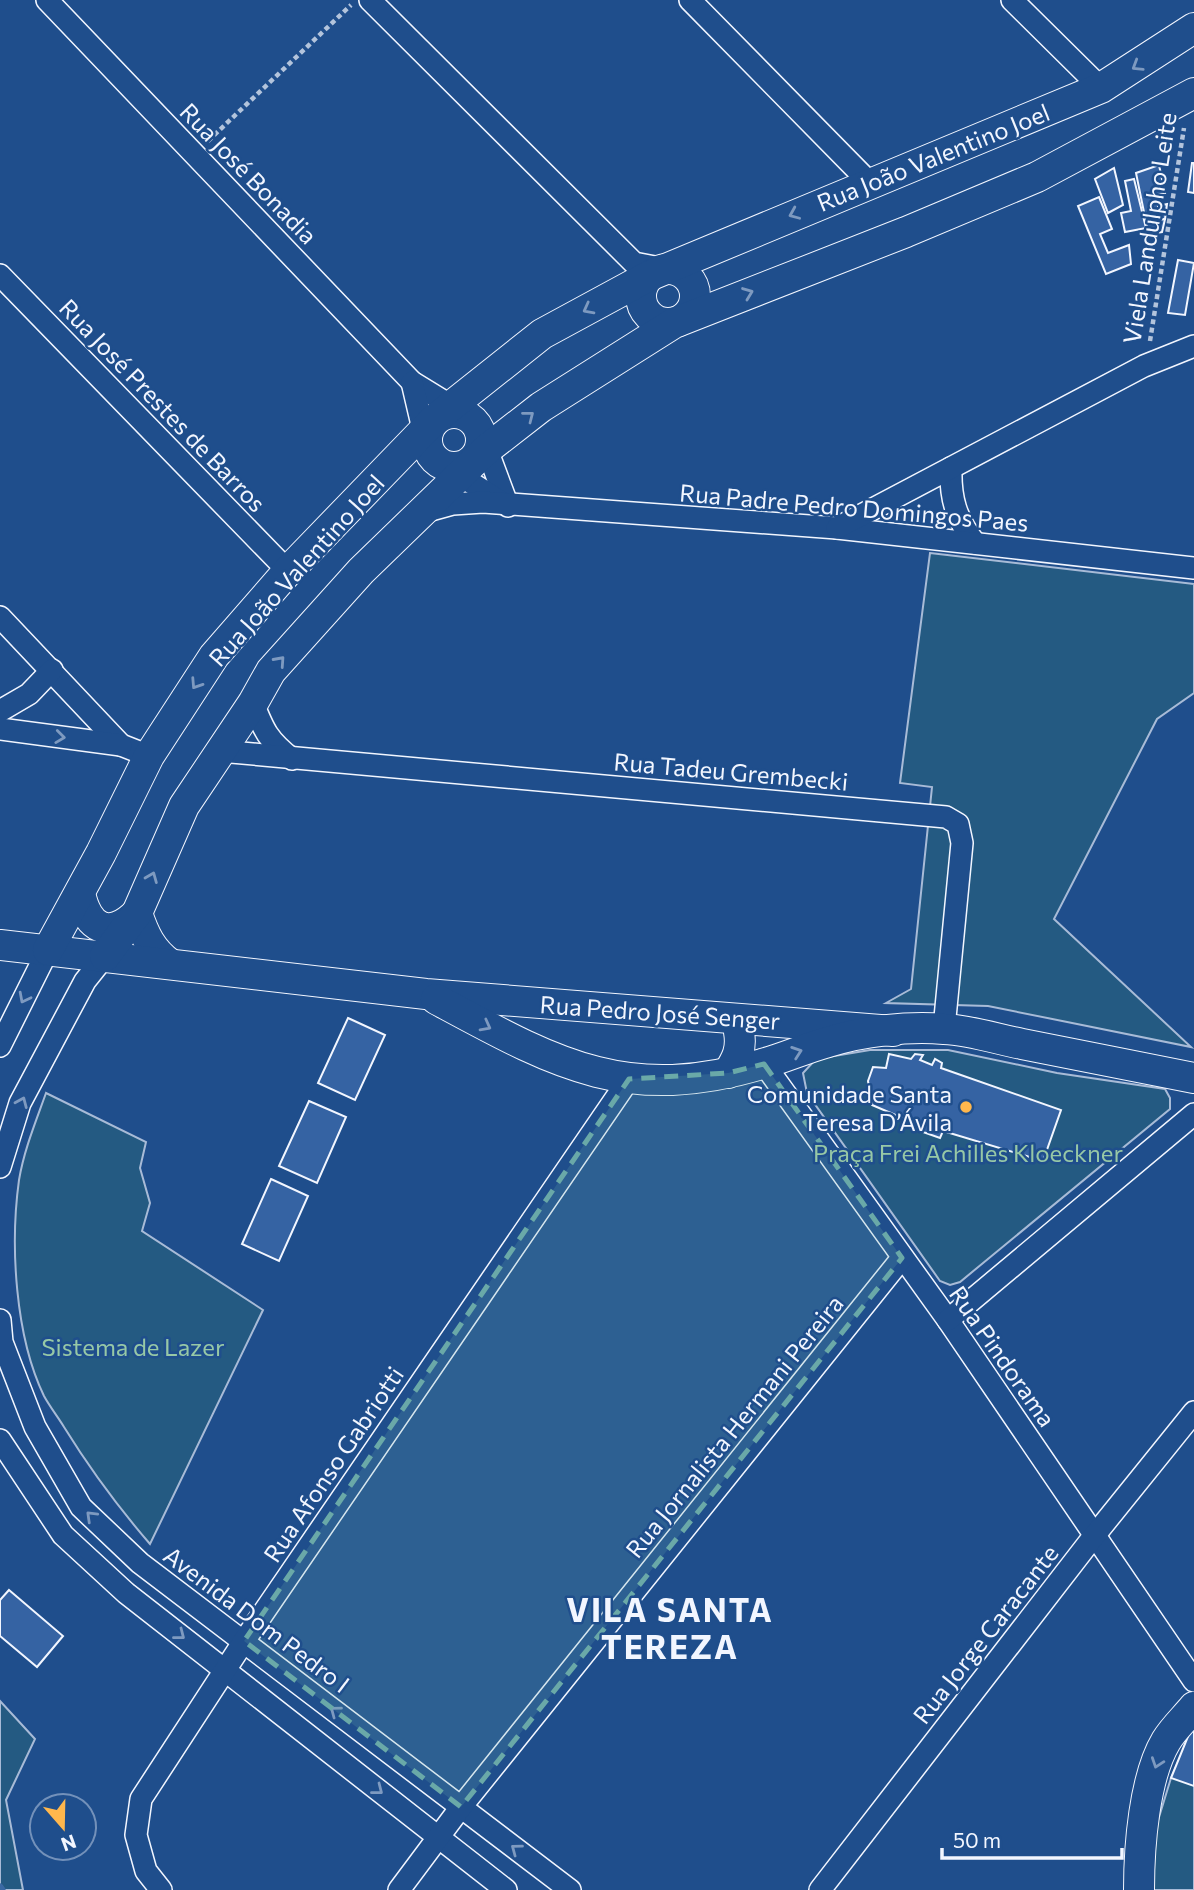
<svg xmlns="http://www.w3.org/2000/svg" width="1194" height="1890" font-family="Commissioner,sans-serif">
<rect width="100%" height="100%" fill="#1f4e8c"/>
<g fill="#245a82" stroke="#a8bbd7" stroke-width="2">
<path d="M 930,553 L 1194,584 L 1194,693 L 1157,719 L 1054,919 L 1191,1047 L 988,1006 L 886,1003 L 911,989 L 932,787 L 900,783 Z"/>
<path d="M 870,1050 L 948,1050 L 1057,1073 L 1165,1089 L 1170,1098 L 1170,1109 L 960,1282 L 950,1285 L 940,1281 L 807,1093 L 803,1073 L 816,1059 Z"/>
<path d="M 46,1093 L 146,1142 L 140,1168 L 150,1203 L 142,1231 L 263,1310 L 150,1544 C 118,1507 90,1469 64,1427 C 58,1417 50,1407 44,1396 C 15,1336 10,1245 19,1180 C 24,1150 36,1121 46,1093 Z"/>
<path d="M 0,1701 L 35,1739 L 6,1800 L 23,1890 L 0,1890 Z"/>
<path d="M 1194,1726 L 1194,1890 L 1152,1890 L 1156,1827 L 1171,1778 Z"/>
</g>
<g fill="none" stroke-linecap="round" stroke-linejoin="round">
<path stroke="#3b69a3" stroke-width="7" d="M 0,1887 L 2,1890"/>
</g>
<g fill="#3563a3" stroke="#f2f6ff" stroke-width="2">
<path d="M 1192,163 L 1194,163 L 1194,193 L 1188,192 Z"/>
<path d="M 1159,165 L 1165,193 L 1156,195 L 1158,206 L 1167,204 L 1165,219 L 1146,222 L 1136,173 Z"/>
<path d="M 1114,168 L 1123,205 L 1108,213 L 1095,179 Z"/>
<path d="M 1134,179 L 1146,228 L 1125,232 L 1121,213 L 1131,211 L 1125,181 Z"/>
<path d="M 1099,197 L 1112,229 L 1100,234 L 1108,253 L 1129,245 L 1131,264 L 1106,274 L 1078,206 Z"/>
<path d="M 1165,219 L 1162,232 L 1148,234 L 1146,222 Z"/>
<path d="M 1178,260 L 1194,263 L 1185,315 L 1168,313 Z"/>
<path d="M 348,1018 L 385,1035 L 355,1100 L 318,1083 Z"/>
<path d="M 889,1054 L 911,1059 L 915,1054 L 923,1055 L 920,1060 L 932,1065 L 935,1059 L 942,1063 L 941,1068 L 1061,1110 L 1043,1161 L 943,1131 L 940,1138 L 906,1126 L 905,1119 L 872,1105 L 868,1081 L 873,1067 L 886,1068 Z"/>
<path d="M 309,1101 L 346,1117 L 317,1183 L 279,1166 Z"/>
<path d="M 271,1179 L 308,1196 L 279,1261 L 242,1244 Z"/>
<path d="M 9,1590 L 63,1636 L 37,1667 L 0,1636 L 0,1600 Z"/>
<path d="M 1191,1729 L 1194,1730 L 1194,1786 L 1171,1778 Z"/>
</g>
<g fill="none" stroke-linecap="round" stroke-linejoin="round">
<defs>
<g id="street">
<path d="M 47,0 L 412,382 L 461,412"/>
<path d="M 370,0 L 634,263 L 665,269"/>
<path d="M 690,0 L 870,183"/>
<path d="M 1012,0 L 1101,88"/>
<path d="M 0,275 L 288,571"/>
<path d="M 412,382 L 426,442"/>
<path d="M 483,439 L 508,506"/>
<path d="M 445,466 L 503,503"/>
<path d="M 951,468 C 950,498 956,519 975,543"/>
<path d="M 424,512 L 453,504 L 483,502 L 837,528 L 1194,568"/>
<path d="M 837,528 L 1144,366 L 1194,346"/>
<path d="M 0,617 L 121,745 L 149,756"/>
<path d="M 253,703 C 264,731 268,740 292,759"/>
<path d="M 0,711 L 29,694 L 52,670"/>
<path d="M 0,729 L 121,745"/>
<path d="M 220,751 L 946,817 L 958,824 L 962,843 L 944,1028"/>
<path d="M 0,1046 L 48,950"/>
<path d="M 764,1064 L 948,1320 L 1194,1681"/>
<path d="M 0,1167 L 20,1103 L 85,981 L 105,956"/>
<path d="M 0,1320 L 2,1342 L 35,1427 L 81,1507 L 140,1563 L 570,1890"/>
<path d="M 948,1320 L 1194,1114"/>
<path d="M 0,1440 L 63,1535 L 126,1593 L 506,1890"/>
<path d="M 161,1890 L 146,1871 L 136,1835 L 141,1799 L 244,1641 L 629,1079"/>
<path d="M 399,1890 L 461,1807 L 902,1258"/>
<path d="M 820,1890 L 1094,1536 L 1194,1412"/>
</g>
<g id="secondary">
<circle cx="668" cy="296" r="27"/>
<circle cx="454" cy="440" r="27"/>
<path d="M 80,893 C 87,928 109,941 137,913 C 144,934 151,950 170,964"/>
<path d="M 0,945 L 426,994 L 893,1031"/>
<path d="M 48,950 L 101,853 L 149,756 L 214,656 L 288,571 L 435,419 L 542,334 L 649,276 L 1101,88 L 1194,28"/>
<path d="M 105,956 L 137,913 L 184,806 L 253,703 L 271,671 L 361,571 L 487,449 L 541,407 L 674,323 L 906,232 L 1037,177 L 1194,93"/>
<path d="M 436,999 C 553,1062 625,1105 762,1064 C 784,1058 806,1048 828,1042 C 862,1031 908,1026 944,1029 C 969,1030 997,1039 1022,1044 C 1079,1055 1137,1067 1194,1078"/>
<path d="M 728,1073 C 737,1059 742,1049 739,1032"/>
<path d="M 1139,1890 C 1139,1847 1144,1778 1166,1741 C 1173,1729 1185,1718 1194,1707"/>
</g>
</defs>
<use href="#street" stroke="#f2f6ff" stroke-width="24"/>
<use href="#secondary" stroke="#f2f6ff" stroke-width="32"/>
<g stroke="#b3c4dc" stroke-width="4.5" stroke-dasharray="5 3.5" stroke-linecap="butt">
<path d="M 208,141 L 351,5"/>
<path d="M 1150,341 L 1184,128"/>
</g>
<use href="#street" stroke="#1f4e8c" stroke-width="21"/>
<use href="#secondary" stroke="#1f4e8c" stroke-width="30"/>
</g>
<defs><path id="oneway-chevron" d="M-2-3.5L2.5 0L-2 3.5" fill="none" stroke-width="1.6" stroke-linecap="round" stroke-linejoin="round" transform="scale(1.75)"/></defs>
<g stroke="#7e9ac0">
<use href="#oneway-chevron" transform="translate(1137 66) rotate(148)"/>
<use href="#oneway-chevron" transform="translate(794 214) rotate(157)"/>
<use href="#oneway-chevron" transform="translate(748 293) rotate(-21)"/>
<use href="#oneway-chevron" transform="translate(588 309) rotate(152)"/>
<use href="#oneway-chevron" transform="translate(529 416) rotate(-38)"/>
<use href="#oneway-chevron" transform="translate(280 661) rotate(-48)"/>
<use href="#oneway-chevron" transform="translate(196 684) rotate(123)"/>
<use href="#oneway-chevron" transform="translate(60 737) rotate(7)"/>
<use href="#oneway-chevron" transform="translate(152 877) rotate(-68)"/>
<use href="#oneway-chevron" transform="translate(24 998) rotate(117)"/>
<use href="#oneway-chevron" transform="translate(486 1026) rotate(28)"/>
<use href="#oneway-chevron" transform="translate(797 1052) rotate(-19)"/>
<use href="#oneway-chevron" transform="translate(22 1102) rotate(-67)"/>
<use href="#oneway-chevron" transform="translate(91 1516) rotate(-136)"/>
<use href="#oneway-chevron" transform="translate(180 1635) rotate(38)"/>
<use href="#oneway-chevron" transform="translate(335 1711) rotate(-143)"/>
<use href="#oneway-chevron" transform="translate(1157 1763) rotate(109)"/>
<use href="#oneway-chevron" transform="translate(378 1790) rotate(38)"/>
<use href="#oneway-chevron" transform="translate(516 1849) rotate(-143)"/>
</g>
<path fill="#6aa9a8" fill-opacity="0.2" stroke="#6aa9a8" stroke-width="5" stroke-dasharray="14 9" stroke-linejoin="round" d="M 764,1064 L 902,1258 L 461,1807 L 244,1641 L 629,1079 L 728,1073 Z"/>
<circle fill="#ffb74d" stroke="#1f4e8c" stroke-width="2.5" cx="966" cy="1107" r="7"/>
<g text-anchor="middle" dominant-baseline="central" stroke-width="5" stroke-linejoin="round" paint-order="stroke">
<g font-size="24" fill="#f2f6ff" stroke="#1f4e8c">
<text transform="translate(933 157) rotate(-22)">Rua João Valentino Joel</text>
<text transform="translate(249 173) rotate(46)">Rua José Bonadia</text>
<text transform="translate(1149 228) rotate(-81)">Viela Landulpho Leite</text>
<text transform="translate(163 405) rotate(46)">Rua José Prestes de Barros</text>
<text transform="translate(854 507) rotate(5)">Rua Padre Pedro Domingos Paes</text>
<text transform="translate(296 570) rotate(-48)">Rua João Valentino Joel</text>
<text transform="translate(731 771) rotate(5)">Rua Tadeu Grembecki</text>
<text transform="translate(660 1012) rotate(4)">Rua Pedro José Senger</text>
<text transform="translate(1003 1356) rotate(55)">Rua Pindorama</text>
<text transform="translate(734 1426) rotate(-51)">Rua Jornalista Hermani Pereira</text>
<text transform="translate(333 1464) rotate(-56)">Rua Afonso Gabriotti</text>
<text transform="translate(257 1619) rotate(37)">Avenida Dom Pedro I</text>
<text transform="translate(985 1634) rotate(-52)">Rua Jorge Caracante</text>
</g>
<g font-size="24" fill="#f2f6ff" stroke="#1f4e8c" text-anchor="end">
<text x="952" y="1093">Comunidade Santa<tspan x="952" dy="28">Teresa D’Ávila</tspan></text>
</g>
<g font-size="24" fill="#97c8a6" stroke="#1f4e8c">
<text x="968" y="1152">Praça Frei Achilles Kloeckner</text>
<text x="133" y="1346">Sistema de Lazer</text>
</g>
<g font-size="32" font-weight="bold" letter-spacing="2" fill="#f2f6ff" stroke="#1f4e8c">
<text x="670" y="1609">VILA SANTA<tspan x="670" dy="37">TEREZA</tspan></text>
</g>
</g>
<g transform="translate(63 1827) rotate(160)"><circle r="33" fill="#1f4e8c" stroke="#7391ba" stroke-width="2"/>
<path d="M0-5L12 26L0 18L-12 26Z" fill="#ffb74d"/>
<text y="-10" font-size="19" font-weight="bold" text-anchor="middle" fill="#f2f6ff">N</text>
</g>
<path d="M942 1848v10h180v-10" fill="none" stroke="#f2f6ff" stroke-width="3.5"/>
<text x="953" y="1848" font-size="21" fill="#f2f6ff" stroke="#1f4e8c" stroke-width="5" paint-order="stroke">50 m</text>
</svg>
